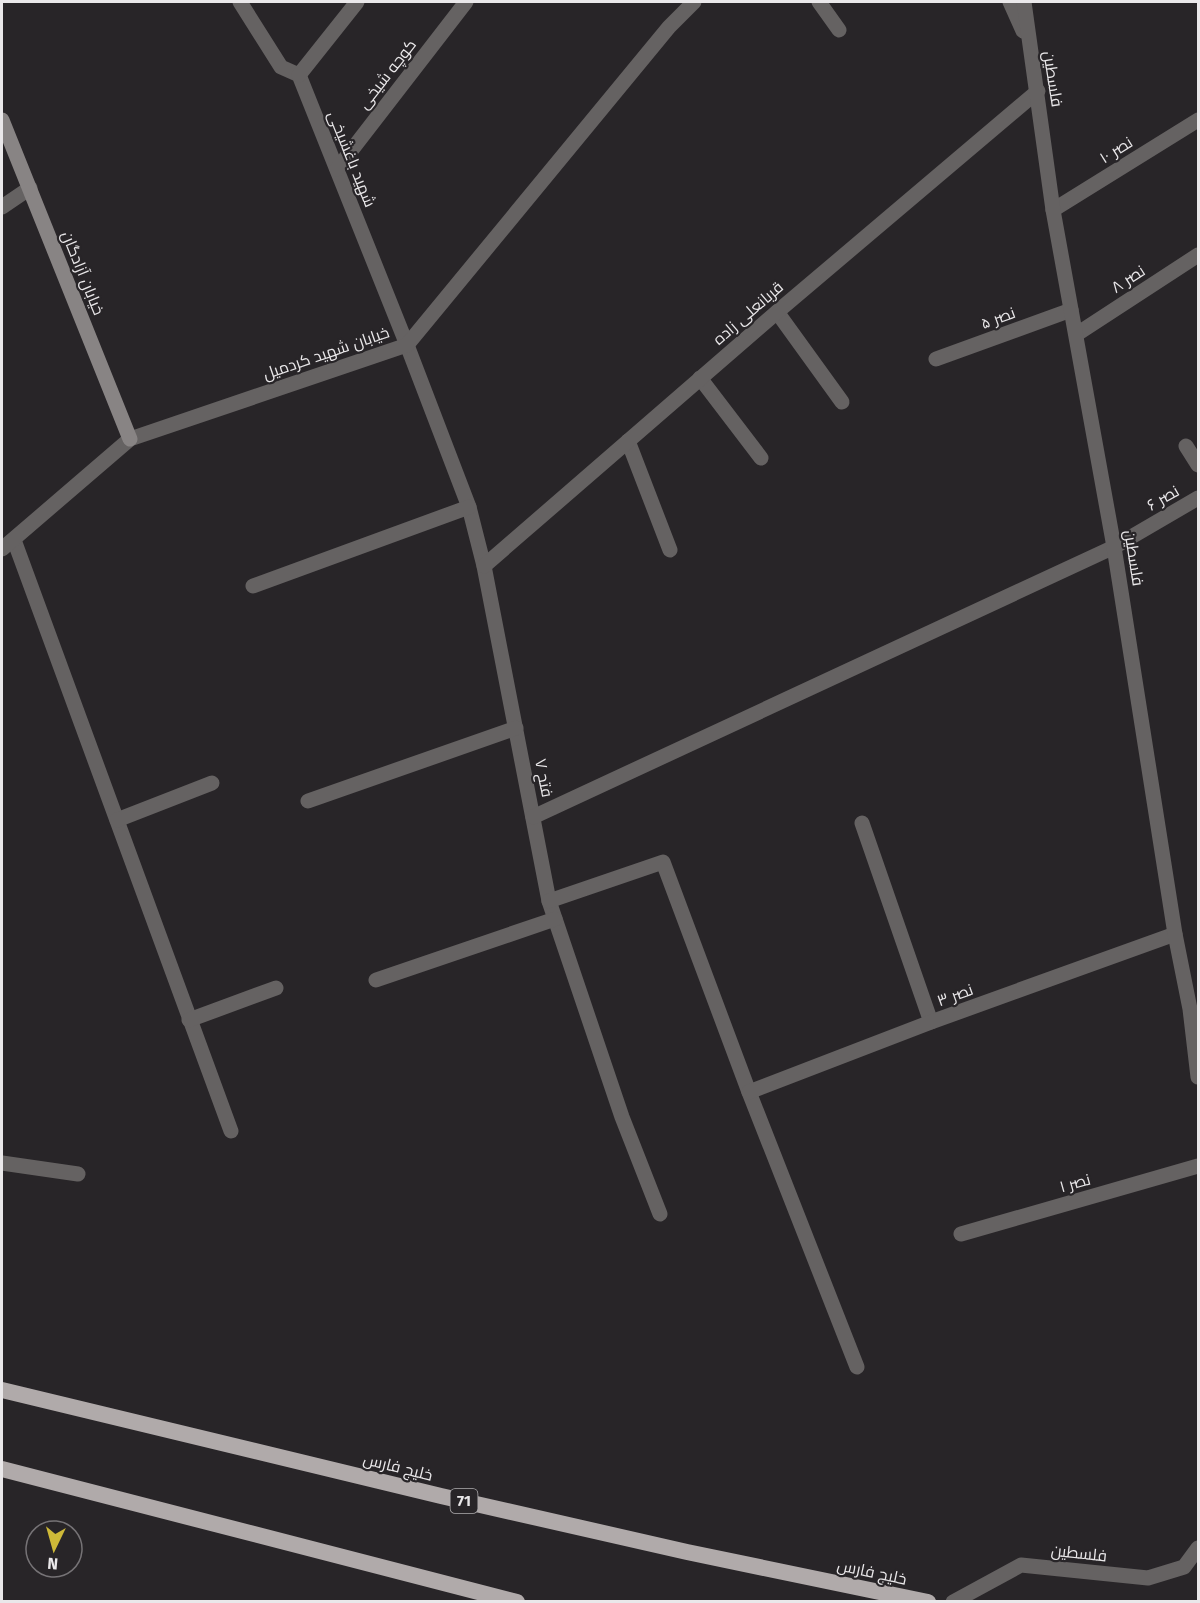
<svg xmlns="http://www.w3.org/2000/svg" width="1200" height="1603" font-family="'Fira Sans',Cairo,sans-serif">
<rect width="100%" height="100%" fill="#282528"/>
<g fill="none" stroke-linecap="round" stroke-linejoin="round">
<path stroke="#656262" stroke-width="15" d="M 1186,446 L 1198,465"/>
<g stroke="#656262" stroke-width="15">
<path d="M 240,2 L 281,67 L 299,75 L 407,345 L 469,507 L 484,566 L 549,901 L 622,1117 L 660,1214"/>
<path d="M 819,2 L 839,30"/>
<path d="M 299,75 L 357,2"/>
<path d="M 337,169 L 466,2"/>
<path d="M 2,207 L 30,188"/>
<path d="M 1053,210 L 1198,120"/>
<path d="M 777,312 L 842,402"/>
<path d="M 1077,334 L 1198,255"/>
<path d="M 936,359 L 1071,310"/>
<path d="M 700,378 L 761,458"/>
<path d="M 628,441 L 670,550"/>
<path d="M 14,540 L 231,1131"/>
<path d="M 484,566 L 777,312 L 1038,91"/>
<path d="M 253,586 L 469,507"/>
<path d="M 308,801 L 516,728"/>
<path d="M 533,817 L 1114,547 L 1198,498"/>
<path d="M 117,820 L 212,783"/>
<path d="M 862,823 L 931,1022"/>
<path d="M 549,901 L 663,862 L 749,1092 L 857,1367"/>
<path d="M 376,980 L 555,919"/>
<path d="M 189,1020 L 276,988"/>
<path d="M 749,1092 L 931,1022 L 1175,934"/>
<path d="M 2,1163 L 78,1174"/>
<path d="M 961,1234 L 1198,1166"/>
</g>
<g stroke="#656262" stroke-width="15">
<path d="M 1010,2 L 1023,31"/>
<path d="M 1024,2 L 1053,210 L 1114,547 L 1175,934 L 1190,1009 L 1198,1077"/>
<path d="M 2,549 L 130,439 L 407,345 L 669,27 L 694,2"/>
<path d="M 953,1602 L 1021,1565 L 1148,1578 L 1184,1567 L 1198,1548"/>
</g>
<path stroke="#888484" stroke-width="15" d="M 2,120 L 130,439"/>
<g stroke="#b0aaaa" stroke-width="16">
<path d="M 2,1390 L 441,1496 L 687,1552 L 928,1602"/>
<path d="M 2,1469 L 517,1602"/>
</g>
</g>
<g text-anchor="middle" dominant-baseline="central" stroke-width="4.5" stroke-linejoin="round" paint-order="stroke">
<rect fill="#282528" stroke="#b0aeb0" stroke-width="1.5" x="450.5" y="1489" width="27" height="24" rx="4.5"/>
<g font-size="15" font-weight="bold" fill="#eae8ea">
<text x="464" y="1501">71</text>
</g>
<g font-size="16" fill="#eae8ea" stroke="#282528">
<text transform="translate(387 74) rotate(-52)">کوچه شیخی</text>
<text transform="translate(1053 79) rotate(81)">فلسطین</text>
<text transform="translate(1116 150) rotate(-32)">نصر ۱۰</text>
<text transform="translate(352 159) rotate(68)">شهید باغشیخی</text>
<text transform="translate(83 273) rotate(68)">خیابان آزادگان</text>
<text transform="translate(1128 279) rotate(-33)">نصر ۸</text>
<text transform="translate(748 313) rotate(-41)">قربانعلی زاده</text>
<text transform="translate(998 318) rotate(-20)">نصر ۵</text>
<text transform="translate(326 353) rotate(-19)">خیابان شهید کردمیل</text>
<text transform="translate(1163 498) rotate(-30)">نصر ۶</text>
<text transform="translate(1134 558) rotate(81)">فلسطین</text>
<text transform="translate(544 778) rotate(79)">فتح ۷</text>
<text transform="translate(955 995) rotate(-20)">نصر ۳</text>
<text transform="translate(1075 1183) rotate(-16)">نصر ۱</text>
<text transform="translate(398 1467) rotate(14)">خلیج فارس</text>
<text transform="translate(1079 1553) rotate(6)">فلسطین</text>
<text transform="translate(872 1572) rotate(12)">خلیج فارس</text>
</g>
</g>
<rect width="1200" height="1603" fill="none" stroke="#eae8ea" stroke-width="6"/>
<g transform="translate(54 1549) rotate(185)"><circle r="28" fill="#282528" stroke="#767376" stroke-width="1.5"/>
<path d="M0-4.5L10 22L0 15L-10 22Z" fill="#ceb938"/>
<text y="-9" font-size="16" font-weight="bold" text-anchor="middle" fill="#eae8ea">N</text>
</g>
</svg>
